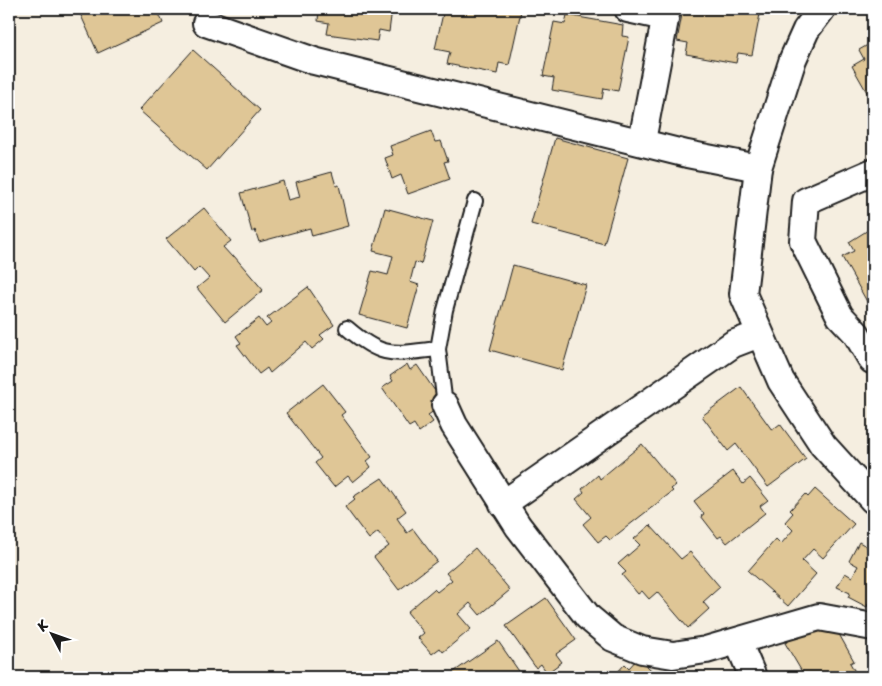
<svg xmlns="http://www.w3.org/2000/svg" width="882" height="686" font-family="Sriracha,sans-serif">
<rect width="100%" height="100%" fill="#f5eee0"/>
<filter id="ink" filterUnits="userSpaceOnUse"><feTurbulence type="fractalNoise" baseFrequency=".02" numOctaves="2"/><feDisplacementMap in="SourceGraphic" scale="10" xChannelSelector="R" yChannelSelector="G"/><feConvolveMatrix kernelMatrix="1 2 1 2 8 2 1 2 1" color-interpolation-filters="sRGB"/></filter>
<g filter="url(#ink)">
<g fill="#dfc696" stroke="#1c1c1c">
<path d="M 78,9 L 157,9 L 163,23 L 98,53 Z"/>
<path d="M 319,9 L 392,9 L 389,32 L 379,30 L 377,41 L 327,34 L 329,23 L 318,21 Z"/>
<path d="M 444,9 L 521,11 L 509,65 L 499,63 L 497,74 L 447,64 L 450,52 L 435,49 Z"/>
<path d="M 683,9 L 761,9 L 752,55 L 738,53 L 736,63 L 686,54 L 688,43 L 677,41 Z"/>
<path d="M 567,15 L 623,25 L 622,36 L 629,37 L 618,91 L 604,88 L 602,99 L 552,90 L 554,78 L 543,76 L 554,22 L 565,24 Z"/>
<path d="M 873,42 L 873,103 L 852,66 L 864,59 L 859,50 Z"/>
<path d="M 193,50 L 260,110 L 207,170 L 139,110 Z"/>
<path d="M 431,131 L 435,142 L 441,141 L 448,161 L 444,162 L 450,179 L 408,194 L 401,175 L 392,179 L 385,158 L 393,155 L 390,146 Z"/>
<path d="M 555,138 L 628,158 L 604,244 L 531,224 Z"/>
<path d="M 332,172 L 336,186 L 339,185 L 348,226 L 312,236 L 310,228 L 259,242 L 255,230 L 252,232 L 241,193 L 283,181 L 288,200 L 300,197 L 296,182 Z"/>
<path d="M 204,208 L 231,241 L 223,247 L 232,257 L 234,256 L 263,290 L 225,322 L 197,288 L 209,278 L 199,267 L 194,272 L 166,239 Z"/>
<path d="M 385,208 L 433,221 L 421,264 L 415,262 L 410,282 L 419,285 L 407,328 L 359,315 L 372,271 L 388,275 L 393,256 L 373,251 Z"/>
<path d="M 873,227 L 873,305 L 870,307 L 842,257 L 854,251 L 849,242 Z"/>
<path d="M 513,265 L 586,285 L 562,370 L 490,350 Z"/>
<path d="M 308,287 L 334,325 L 320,335 L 324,339 L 312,349 L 306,342 L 270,373 L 267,368 L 259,374 L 237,345 L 241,343 L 236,336 L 259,318 L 266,327 L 271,323 L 267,318 Z"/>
<path d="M 407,364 L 410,370 L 417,365 L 444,404 L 428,415 L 433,422 L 419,432 L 414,424 L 409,427 L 382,388 L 393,381 L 390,376 Z"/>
<path d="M 323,384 L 345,412 L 341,415 L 372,457 L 367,461 L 371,467 L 353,482 L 348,476 L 334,487 L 315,463 L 321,458 L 286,413 Z"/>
<path d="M 741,387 L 772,430 L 780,424 L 806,459 L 768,487 L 736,444 L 728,451 L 702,416 Z"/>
<path d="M 642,444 L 676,485 L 671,489 L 673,491 L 610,540 L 606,536 L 598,542 L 583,524 L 591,517 L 576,499 L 584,492 L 582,489 L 598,475 L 600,479 Z"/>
<path d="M 733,471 L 743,484 L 750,478 L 768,500 L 760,506 L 765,513 L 727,543 L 721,536 L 718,538 L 701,516 L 704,514 L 694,501 Z"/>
<path d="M 382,478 L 406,511 L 397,518 L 407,533 L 413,529 L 437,561 L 399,590 L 374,557 L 389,546 L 378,532 L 369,539 L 345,507 L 355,499 L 353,497 Z"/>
<path d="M 815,489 L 854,524 L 823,558 L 813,549 L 802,561 L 816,574 L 788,606 L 748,571 L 776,539 L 781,544 L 793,530 L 785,522 L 793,513 L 790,510 L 805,494 L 808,497 Z"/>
<path d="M 650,525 L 681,559 L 690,552 L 720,587 L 703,602 L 709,609 L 688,628 L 657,592 L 649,599 L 642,591 L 638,594 L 622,575 L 626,572 L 618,564 L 640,545 L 634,539 Z"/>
<path d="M 859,542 L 873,550 L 873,606 L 868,603 L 867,607 L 848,597 L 850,593 L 837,587 L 845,573 L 852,577 L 858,566 L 849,561 Z"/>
<path d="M 475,548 L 510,590 L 480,615 L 470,603 L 458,614 L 471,629 L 443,652 L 440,648 L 432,654 L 418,638 L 424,633 L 407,612 L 434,589 L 437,592 L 452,580 L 446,573 Z"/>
<path d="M 546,598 L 576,640 L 556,654 L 562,662 L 547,673 L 541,664 L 536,668 L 506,626 Z"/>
<path d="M 830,618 L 854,661 L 850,663 L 858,677 L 805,677 L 785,643 Z"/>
<path d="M 498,641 L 523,677 L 449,677 L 455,671 Z"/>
<path d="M 638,658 L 659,677 L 614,676 L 625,664 L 629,668 Z"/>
</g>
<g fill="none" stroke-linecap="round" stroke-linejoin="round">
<defs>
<g id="lane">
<path d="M 347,328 C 383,359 393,354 438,349"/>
<path d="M 445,405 L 438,349 L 445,310 L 475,201"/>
</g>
<g id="street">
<path d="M 628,9 L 665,17"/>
<path d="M 822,9 L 806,30 L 793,59 L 758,168 L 743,294 L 781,381 L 823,445 L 873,500"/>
<path d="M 206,23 L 314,61 L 687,154 L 758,168"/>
<path d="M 642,141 L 667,9"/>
<path d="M 873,172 L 806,201 L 803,241 L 840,316 L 856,333 L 872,360 L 873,359"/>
<path d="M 445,405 L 454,425 L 518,526 L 588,617 L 613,638 L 642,650 L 673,655 L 706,650 L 819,617 L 873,627"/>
<path d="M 503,504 L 733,344 L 759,334"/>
<path d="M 738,642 L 753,677"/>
</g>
</defs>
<use href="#lane" stroke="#1c1c1c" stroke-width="18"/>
<use href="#street" stroke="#1c1c1c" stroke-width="30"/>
<use href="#lane" stroke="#fff" stroke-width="14"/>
<use href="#street" stroke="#fff" stroke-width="26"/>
</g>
</g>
<rect width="882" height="686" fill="none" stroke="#fff" stroke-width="30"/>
<rect x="15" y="15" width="852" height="656" fill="none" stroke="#1c1c1c" stroke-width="2" filter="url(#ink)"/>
<g transform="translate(52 634) rotate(311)" stroke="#ffffff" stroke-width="4" paint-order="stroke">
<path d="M0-4L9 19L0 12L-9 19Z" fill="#1c1c1c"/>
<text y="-8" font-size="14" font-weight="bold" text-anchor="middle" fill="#1c1c1c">K</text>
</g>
</svg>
